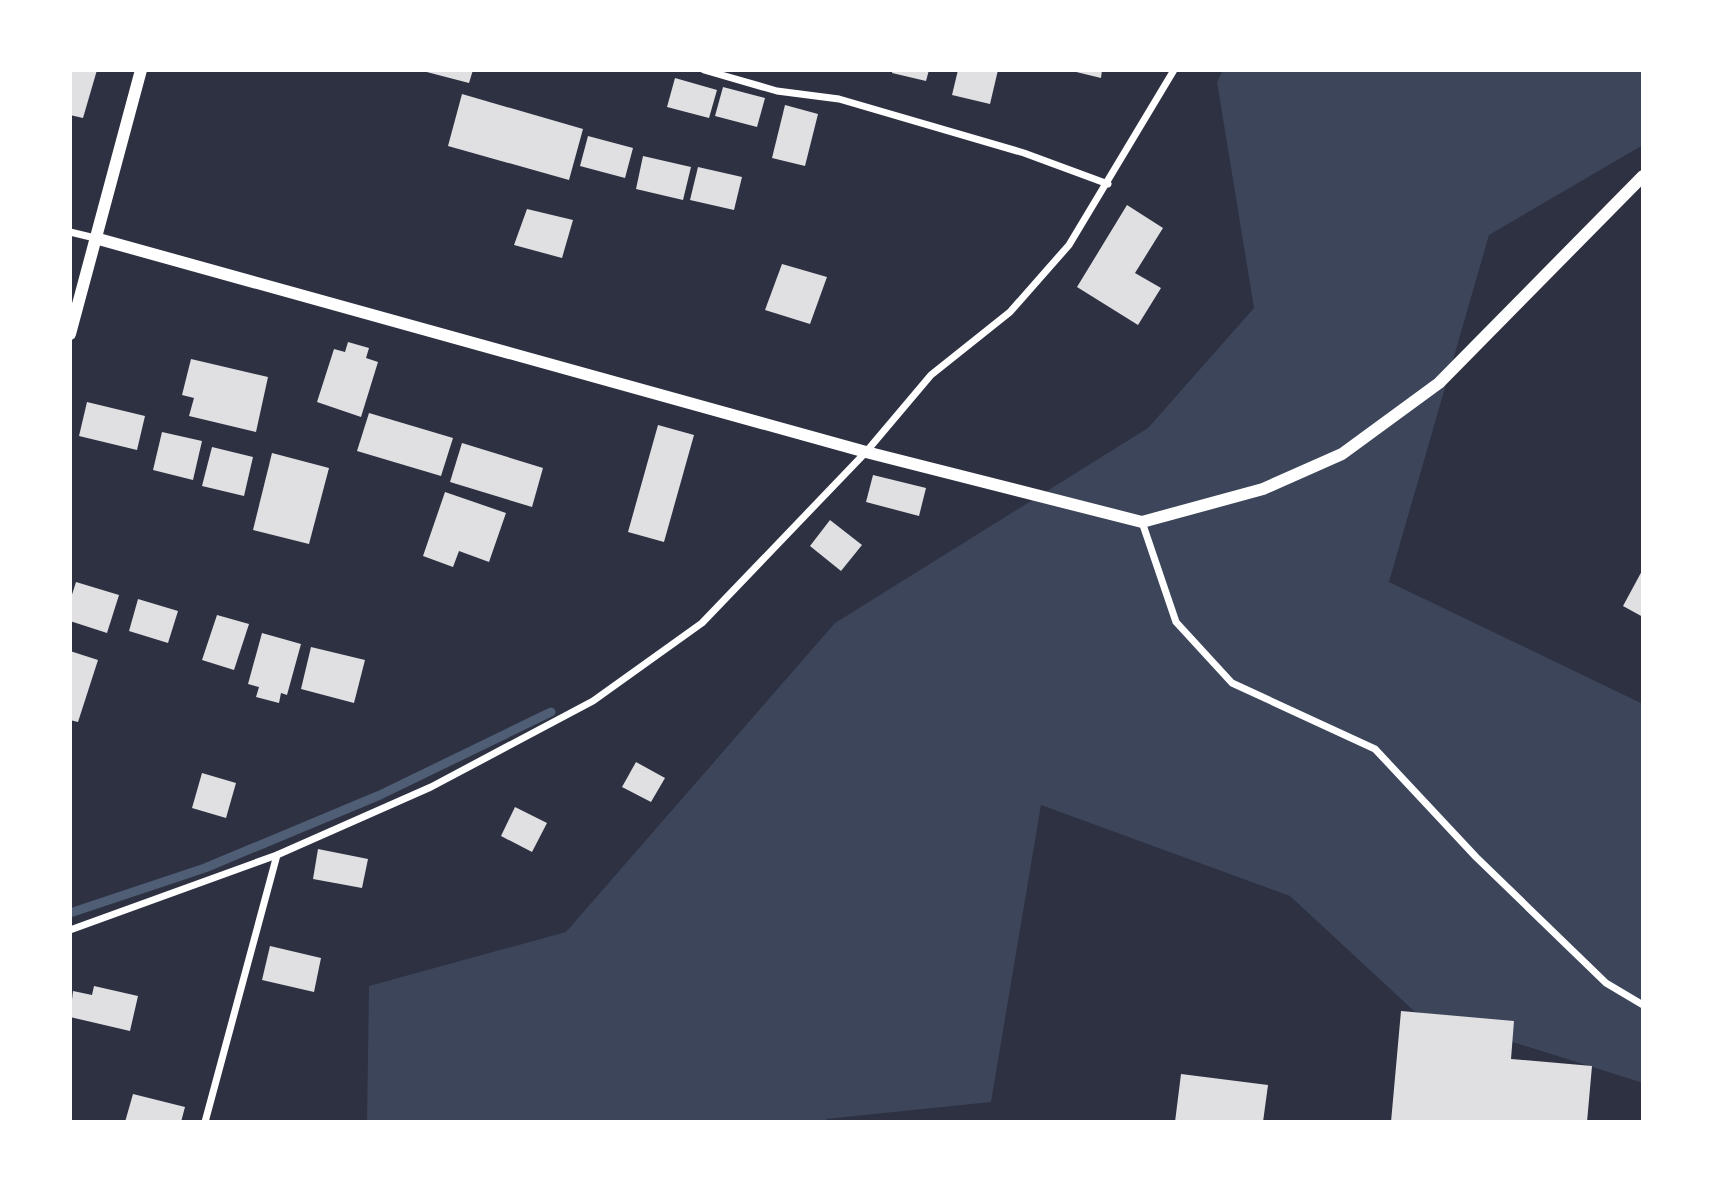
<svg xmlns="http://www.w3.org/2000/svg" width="1713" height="1192" font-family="Quicksand,sans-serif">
<rect width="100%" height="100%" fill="#2d3142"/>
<path fill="#3c4559" d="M 1223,70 L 1643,70 L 1643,145 L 1489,235 L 1389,582 L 1643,704 L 1643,1083 L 1414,1011 L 1290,896 L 1041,805 L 991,1102 L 826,1119 L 825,1122 L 367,1122 L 369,986 L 566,932 L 835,623 L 1148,428 L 1254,308 L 1217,82 Z"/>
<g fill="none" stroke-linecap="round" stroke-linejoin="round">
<path stroke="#4f5d75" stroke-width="9" d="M 70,913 L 205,868 L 380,795 L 551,712"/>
</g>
<g fill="#e0e0e3">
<path d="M 70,70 L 97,70 L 83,118 L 70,115 Z"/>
<path d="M 419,70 L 473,70 L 469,83 Z"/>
<path d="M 893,70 L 929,70 L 926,81 L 892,73 Z"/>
<path d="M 958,70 L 998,70 L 990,104 L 952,95 Z"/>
<path d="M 1068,70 L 1102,70 L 1101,78 Z"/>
<path d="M 675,78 L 717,90 L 709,118 L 667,107 Z"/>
<path d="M 723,87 L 765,98 L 757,127 L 715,116 Z"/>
<path d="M 462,94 L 583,129 L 569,180 L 448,146 Z"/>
<path d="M 785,105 L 818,114 L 805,166 L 772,158 Z"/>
<path d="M 588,136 L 633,148 L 625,178 L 580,166 Z"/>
<path d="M 643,156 L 691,167 L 683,200 L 636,189 Z"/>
<path d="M 698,167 L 742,177 L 734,210 L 690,200 Z"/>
<path d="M 1127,205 L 1163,228 L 1135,273 L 1161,288 L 1138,325 L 1077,287 Z"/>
<path d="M 527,209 L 573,220 L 562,258 L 514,245 Z"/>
<path d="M 782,264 L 827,277 L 810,324 L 765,310 Z"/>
<path d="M 348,342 L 369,348 L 366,358 L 378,362 L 361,417 L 317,402 L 334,349 L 345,352 Z"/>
<path d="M 191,359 L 268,377 L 256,432 L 189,416 L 194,398 L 182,395 Z"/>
<path d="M 87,402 L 145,416 L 137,450 L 79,436 Z"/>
<path d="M 369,413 L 453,438 L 441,476 L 357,451 Z"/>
<path d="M 658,425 L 694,435 L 664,542 L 628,532 Z"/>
<path d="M 162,432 L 202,441 L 193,480 L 153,470 Z"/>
<path d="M 462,443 L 543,468 L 532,507 L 450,482 Z"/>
<path d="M 212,447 L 253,457 L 244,496 L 202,486 Z"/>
<path d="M 272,453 L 329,468 L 309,544 L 253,530 Z"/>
<path d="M 873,475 L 926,488 L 919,516 L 866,502 Z"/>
<path d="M 445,492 L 506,513 L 489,562 L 459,551 L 453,567 L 423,556 Z"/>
<path d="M 830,520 L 862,545 L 841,571 L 810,546 Z"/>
<path d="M 1643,569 L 1643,617 L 1623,606 Z"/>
<path d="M 76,582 L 119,595 L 107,633 L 70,621 L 70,601 Z"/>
<path d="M 138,599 L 178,611 L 168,643 L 129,631 Z"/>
<path d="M 217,615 L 249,624 L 234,670 L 202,660 Z"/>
<path d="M 262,633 L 301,644 L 287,695 L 281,693 L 279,703 L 256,697 L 259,687 L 248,684 Z"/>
<path d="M 311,647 L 365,660 L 354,703 L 301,689 Z"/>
<path d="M 70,651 L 98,660 L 78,722 L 70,720 Z"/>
<path d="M 636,762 L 665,778 L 651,802 L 622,787 Z"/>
<path d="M 202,773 L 236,783 L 226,818 L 192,808 Z"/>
<path d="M 515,807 L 547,823 L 532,852 L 501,836 Z"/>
<path d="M 318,849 L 368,859 L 362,888 L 313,879 Z"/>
<path d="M 270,946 L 321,958 L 314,992 L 262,980 Z"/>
<path d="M 94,986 L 138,996 L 130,1031 L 70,1017 L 73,991 L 92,995 Z"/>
<path d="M 1401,1011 L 1514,1021 L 1511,1059 L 1592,1066 L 1587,1122 L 1391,1122 Z"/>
<path d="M 1181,1074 L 1268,1085 L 1263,1122 L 1175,1122 Z"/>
<path d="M 133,1094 L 185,1107 L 181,1122 L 125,1122 Z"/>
</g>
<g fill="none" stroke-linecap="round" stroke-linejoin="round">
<g stroke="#fff" stroke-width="7">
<path d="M 704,70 L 777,91 L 839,99 L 1024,153 L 1108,184"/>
<path d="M 70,232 L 95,238"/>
<path d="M 1142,522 L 1176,622 L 1232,683 L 1375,749 L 1476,857 L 1606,983 L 1643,1005"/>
<path d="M 70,930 L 277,855 L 431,787 L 593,701 L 702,623 L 866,452 L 931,375 L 1010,312 L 1069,245 L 1174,70"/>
<path d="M 205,1122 L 277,855"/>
</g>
<g stroke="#fff" stroke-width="12">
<path d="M 95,238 L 866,452 L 1142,522 L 1263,489 L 1342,454 L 1439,383 L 1643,176"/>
<path d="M 70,334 L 141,70"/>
</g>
</g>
<rect width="1713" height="1192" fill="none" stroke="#ffffff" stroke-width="144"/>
</svg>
